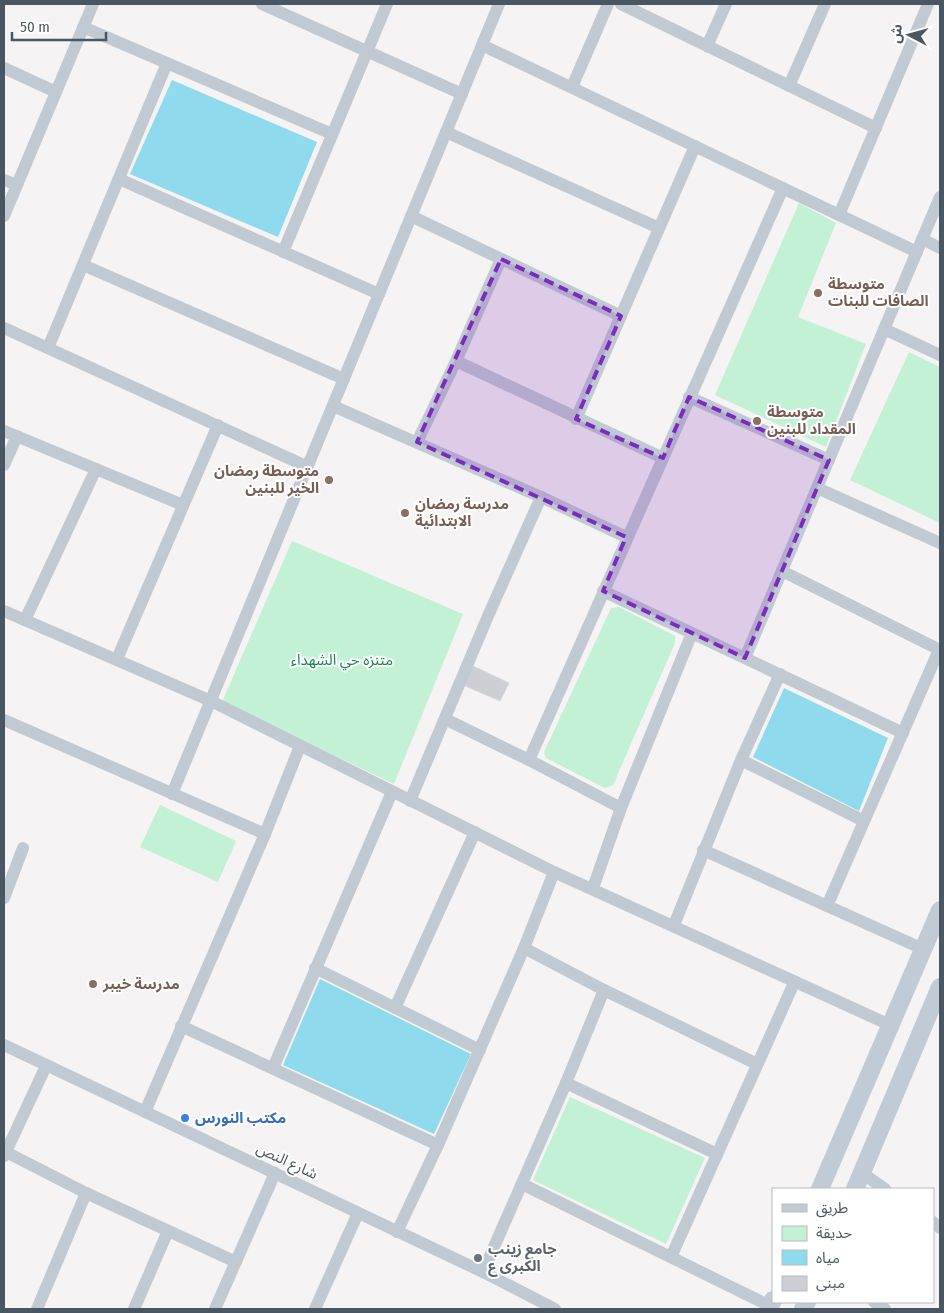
<svg xmlns="http://www.w3.org/2000/svg" width="944" height="1313" font-family="'Fira Sans Condensed','Noto Sans Arabic',sans-serif">
<rect width="100%" height="100%" fill="#f5f3f3"/>
<g fill="#c3f1d5">
<path d="M 799,203 L 836,223 L 798,317 L 866,344 L 826,447 L 715,395 Z"/>
<path d="M 909,352 L 940,367 L 940,523 L 850,480 Z"/>
<path d="M 292,541 L 463,614 L 394,784 L 222,702 Z"/>
<path d="M 619,607 L 675,636 L 675,643 L 613,785 L 605,788 L 546,758 L 544,752 L 611,608 Z"/>
<path d="M 160,805 L 236,841 L 218,882 L 140,847 Z"/>
<path d="M 570,1097 L 705,1158 L 666,1244 L 533,1180 Z"/>
</g>
<g fill="#90daee">
<path d="M 172,80 L 317,142 L 278,237 L 130,174 Z"/>
<path d="M 784,688 L 888,738 L 859,811 L 753,757 Z"/>
<path d="M 320,979 L 471,1054 L 434,1134 L 283,1065 Z"/>
</g>
<path fill="#cdcfd5" stroke="#d7d9de" d="M 471,665 L 509,683 L 500,701 L 463,685 Z"/>
<g fill="none" stroke-linecap="round" stroke-linejoin="round">
<g stroke="#c1cad2" stroke-width="12">
<path d="M 262,4 L 462,94"/>
<path d="M 621,4 L 876,128"/>
<path d="M 83,27 L 332,134"/>
<path d="M 482,45 L 917,252"/>
<path d="M 707,46 L 726,4"/>
<path d="M 4,68 L 56,92"/>
<path d="M 789,86 L 825,4"/>
<path d="M 572,87 L 608,4"/>
<path d="M 446,132 L 659,228"/>
<path d="M 119,179 L 379,294"/>
<path d="M 4,180 L 17,185"/>
<path d="M 839,215 L 928,4"/>
<path d="M 4,216 L 93,4"/>
<path d="M 411,216 L 621,316"/>
<path d="M 922,239 L 940,248"/>
<path d="M 283,252 L 387,4"/>
<path d="M 83,265 L 344,379"/>
<path d="M 4,328 L 308,467"/>
<path d="M 884,329 L 940,355"/>
<path d="M 48,348 L 167,63"/>
<path d="M 456,361 L 663,458"/>
<path d="M 689,397 L 829,460"/>
<path d="M 333,406 L 541,497 L 626,537"/>
<path d="M 576,419 L 695,146"/>
<path d="M 4,431 L 183,505"/>
<path d="M 417,442 L 456,361 L 501,259"/>
<path d="M 4,465 L 17,436"/>
<path d="M 817,488 L 940,543"/>
<path d="M 782,571 L 940,650"/>
<path d="M 603,591 L 903,733"/>
<path d="M 4,611 L 211,701 L 554,872 L 890,1025"/>
<path d="M 25,620 L 96,469"/>
<path d="M 745,658 L 940,197"/>
<path d="M 117,659 L 218,425"/>
<path d="M 445,719 L 529,760"/>
<path d="M 4,720 L 265,834 L 145,1112"/>
<path d="M 741,760 L 864,821"/>
<path d="M 172,794 L 499,4"/>
<path d="M 410,801 L 488,616 L 541,497"/>
<path d="M 621,808 L 529,760 L 783,188"/>
<path d="M 265,834 L 300,746"/>
<path d="M 703,850 L 923,949"/>
<path d="M 593,888 L 621,808 L 692,633"/>
<path d="M 4,898 L 23,848"/>
<path d="M 827,906 L 939,650"/>
<path d="M 674,925 L 741,760 L 780,674"/>
<path d="M 524,948 L 604,990 L 757,1064"/>
<path d="M 315,968 L 480,1050"/>
<path d="M 395,1008 L 475,832"/>
<path d="M 181,1026 L 438,1145 L 524,948 L 554,872"/>
<path d="M 4,1045 L 483,1272 L 555,1309"/>
<path d="M 273,1068 L 392,792"/>
<path d="M 566,1083 L 717,1154"/>
<path d="M 6,1152 L 86,1193 L 236,1262"/>
<path d="M 4,1156 L 46,1066"/>
<path d="M 862,1173 L 885,1189"/>
<path d="M 522,1184 L 770,1306"/>
<path d="M 933,1222 L 940,1228"/>
<path d="M 397,1232 L 438,1145"/>
<path d="M 671,1257 L 794,983"/>
<path d="M 483,1272 L 566,1083 L 604,990"/>
<path d="M 874,1302 L 885,1309"/>
<path d="M 37,1309 L 86,1193"/>
<path d="M 134,1309 L 168,1231"/>
<path d="M 215,1309 L 275,1173"/>
<path d="M 315,1309 L 358,1213"/>
</g>
<g stroke="#c1cbd6" stroke-width="18">
<path d="M 820,1189 L 940,910"/>
<path d="M 855,1189 L 940,987"/>
<path d="M 769,1309 L 773,1300"/>
<path d="M 803,1309 L 807,1302"/>
</g>
</g>
<path fill="#7b2cbf" fill-opacity="0.2" stroke="#7b2cbf" stroke-width="4" stroke-dasharray="10 6" stroke-linejoin="round" d="M 501,259 L 621,316 L 576,419 L 663,458 L 689,397 L 829,460 L 745,658 L 603,591 L 626,537 L 417,442 Z"/>
<g fill="#8d6e63" stroke="#fff" stroke-width="2">
<circle cx="818" cy="293" r="5"/>
<circle cx="757" cy="421" r="5"/>
<circle cx="329" cy="480" r="5"/>
<circle cx="405" cy="513" r="5"/>
<circle cx="93" cy="984" r="5"/>
</g>
<circle fill="#3f7fe0" stroke="#fff" stroke-width="2" cx="185" cy="1118" r="5"/>
<circle fill="#6b7280" stroke="#fff" stroke-width="2" cx="478" cy="1258" r="5"/>
<g text-anchor="middle" dominant-baseline="central" stroke-width="4" stroke-linejoin="round" paint-order="stroke">
<g font-size="15" font-weight="bold" fill="#785e54" stroke="#fff" text-anchor="start">
<text x="828" y="284">متوسطة<tspan x="828" dy="17">الصافات للبنات</tspan></text>
<text x="767" y="412">متوسطة<tspan x="767" dy="17">المقداد للبنين</tspan></text>
<text x="319" y="471" text-anchor="end">متوسطة رمضان<tspan x="319" dy="17">الخير للبنين</tspan></text>
<text x="415" y="504">مدرسة رمضان<tspan x="415" dy="17">الابتدائية</tspan></text>
<text x="103" y="984">مدرسة خيبر</text>
</g>
<g font-size="15" fill="#17864f" stroke="#fff">
<text x="342" y="660">متنزه حي الشهداء</text>
</g>
<g font-size="15" font-weight="bold" fill="#366cbe" stroke="#fff" text-anchor="start">
<text x="195" y="1118">مكتب النورس</text>
</g>
<g font-size="15" fill="#4a5661" stroke="#fff">
<text transform="translate(287 1161) rotate(25)">شارع النص</text>
</g>
<g font-size="15" font-weight="bold" fill="#5b616d" stroke="#fff" text-anchor="start">
<text x="488" y="1249">جامع زينب<tspan x="488" dy="17">الكبرى ع</tspan></text>
</g>
</g>
<rect width="944" height="1313" fill="none" stroke="#4a5661" stroke-width="10"/>
<rect x="772" y="1188" width="162" height="115" fill="#ffffff" stroke="#b7bbc0"/>
<rect x="782" y="1204" width="25" height="8" fill="#c1cbd6" stroke="#b7bbc0"/>
<text x="816" y="1213" font-size="15" fill="#4a5661">طريق</text>
<rect x="782" y="1226" width="25" height="15" fill="#c3f1d5" stroke="#b7bbc0"/>
<text x="816" y="1238" font-size="15" fill="#4a5661">حديقة</text>
<rect x="782" y="1250" width="25" height="15" fill="#90daee" stroke="#b7bbc0"/>
<text x="816" y="1263" font-size="15" fill="#4a5661">مياه</text>
<rect x="782" y="1276" width="25" height="15" fill="#cdcfd5" stroke="#b7bbc0"/>
<text x="816" y="1288" font-size="15" fill="#4a5661">مبنى</text>
<g transform="translate(909 35) rotate(276)" stroke="#ffffff" stroke-width="4" paint-order="stroke">
<path d="M0-4L9 19L0 12L-9 19Z" fill="#4a5661"/>
<text y="-8" font-size="14" font-weight="bold" text-anchor="middle" fill="#4a5661">ش</text>
</g>
<path d="M12 32v8h94v-8" fill="none" stroke="#4a5661" stroke-width="2.5"/>
<text x="20" y="32" font-size="15" fill="#4a5661" stroke="#ffffff" stroke-width="4" paint-order="stroke">50 m</text>
</svg>
